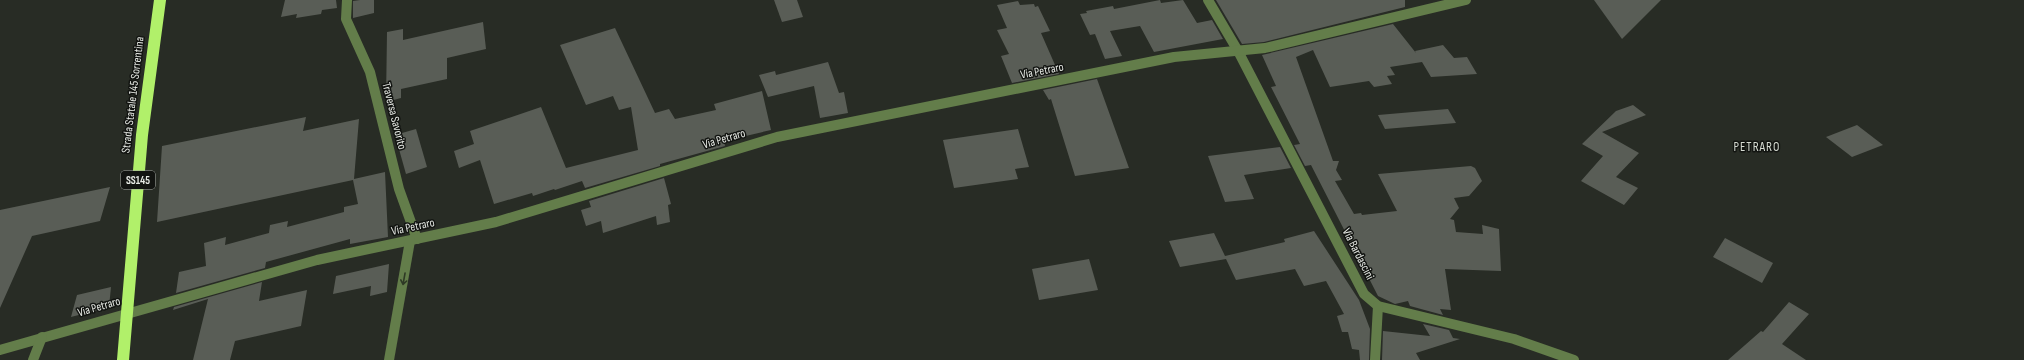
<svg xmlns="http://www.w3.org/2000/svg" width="2024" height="360" font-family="'Sofia Sans Condensed',sans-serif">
<rect width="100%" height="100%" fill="#282c25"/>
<g fill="#595d56">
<path d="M 285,0 L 336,0 L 337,8 L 322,10 L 321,14 L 296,18 L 297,14 L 281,17 Z"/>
<path d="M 360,0 L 374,0 L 374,13 L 353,18 L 353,1 Z"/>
<path d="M 774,0 L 797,0 L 803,17 L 782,22 Z"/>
<path d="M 1160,0 L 1161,3 L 1183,0 L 1197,23 L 1212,20 L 1223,39 L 1154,52 L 1140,26 L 1110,31 L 1122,56 L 1105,59 L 1095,34 L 1090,35 L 1080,14 L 1087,13 L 1086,11 L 1113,6 L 1114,9 Z"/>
<path d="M 1216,0 L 1405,0 L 1405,7 L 1264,42 L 1242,44 Z"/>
<path d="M 1594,0 L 1661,0 L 1622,39 Z"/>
<path d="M 1018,1 L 1020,5 L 1034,4 L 1035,7 L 1038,6 L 1050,31 L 1041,33 L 1059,74 L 1012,83 L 1001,56 L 1009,54 L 997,30 L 1007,28 L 997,5 Z"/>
<path d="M 483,22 L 486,49 L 447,58 L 447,79 L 401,89 L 401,98 L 386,102 L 387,32 L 403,29 L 403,40 Z"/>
<path d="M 1393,24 L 1416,53 L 1415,51 L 1443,45 L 1454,58 L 1467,57 L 1477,74 L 1431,77 L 1422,62 L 1390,67 L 1395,75 L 1387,76 L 1392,84 L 1374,87 L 1369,81 L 1330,87 L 1313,50 L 1296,57 L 1333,161 L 1339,161 L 1336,170 L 1342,180 L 1335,181 L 1354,214 L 1361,213 L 1362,215 L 1397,211 L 1378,174 L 1471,166 L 1475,168 L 1482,181 L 1469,196 L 1454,198 L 1459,208 L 1450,219 L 1454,220 L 1456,232 L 1483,234 L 1482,225 L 1499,229 L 1501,271 L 1445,269 L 1451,310 L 1440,309 L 1443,315 L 1410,306 L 1408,301 L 1395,304 L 1378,296 L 1311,165 L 1305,166 L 1294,145 L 1300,144 L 1271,87 L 1276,86 L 1262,55 Z"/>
<path d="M 615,28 L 655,113 L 669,109 L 675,119 L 716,110 L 714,104 L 762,91 L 771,130 L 724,141 L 725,146 L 660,164 L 660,166 L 585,188 L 582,181 L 555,190 L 554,189 L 533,196 L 532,193 L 494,204 L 480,160 L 459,168 L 454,151 L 474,144 L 470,131 L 541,107 L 566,168 L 638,150 L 631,107 L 619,110 L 613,96 L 586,105 L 560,45 Z"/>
<path d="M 828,62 L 839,93 L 844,92 L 848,113 L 820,118 L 814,86 L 768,97 L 759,75 L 775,71 L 776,75 Z"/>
<path d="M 1097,79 L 1129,168 L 1075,176 L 1051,99 L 1049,100 L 1043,90 Z"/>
<path d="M 1633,105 L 1646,115 L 1602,132 L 1639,153 L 1616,177 L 1638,188 L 1624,205 L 1581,181 L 1603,156 L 1582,144 L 1616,111 Z"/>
<path d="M 1448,109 L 1456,123 L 1385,129 L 1378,115 Z"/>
<path d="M 306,117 L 303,131 L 359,119 L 354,179 L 385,172 L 388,237 L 350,244 L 350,239 L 266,262 L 265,268 L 176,293 L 179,272 L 206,266 L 204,243 L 226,237 L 225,245 L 269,233 L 270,225 L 288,221 L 287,227 L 344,212 L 344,207 L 358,204 L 353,180 L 157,222 L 162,146 Z"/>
<path d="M 1857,125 L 1883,145 L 1852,157 L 1826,137 Z"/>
<path d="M 416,129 L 427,167 L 406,174 L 395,135 Z"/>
<path d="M 1018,129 L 1029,167 L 1015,169 L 1018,179 L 954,188 L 943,140 Z"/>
<path d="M 1280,147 L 1291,168 L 1244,175 L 1254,199 L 1225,202 L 1208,156 Z"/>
<path d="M 664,178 L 671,204 L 668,205 L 670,222 L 657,225 L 656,216 L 603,233 L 601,221 L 586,226 L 581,210 L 591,207 L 589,201 Z"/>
<path d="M 110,187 L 100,221 L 32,236 L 0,308 L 0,210 Z"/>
<path d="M 1314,231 L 1359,300 L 1370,329 L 1369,360 L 1360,360 L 1359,350 L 1352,349 L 1348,332 L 1342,332 L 1337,316 L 1344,314 L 1326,281 L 1304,286 L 1295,269 L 1236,280 L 1226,259 L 1180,267 L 1169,241 L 1214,233 L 1225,256 L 1285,242 L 1284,239 Z"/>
<path d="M 1725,238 L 1773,263 L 1762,283 L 1713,257 Z"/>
<path d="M 1089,259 L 1098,290 L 1039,300 L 1032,269 Z"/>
<path d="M 389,264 L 387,292 L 370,296 L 371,286 L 333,294 L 336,276 Z"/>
<path d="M 262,282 L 259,301 L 307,290 L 301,326 L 235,341 L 230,360 L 193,360 L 208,299 L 173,310 L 174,307 Z"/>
<path d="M 111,287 L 109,307 L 71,317 L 77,295 Z"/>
<path d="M 1789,302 L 1809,314 L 1782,344 L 1806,360 L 1728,360 L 1761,331 L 1763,332 Z"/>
<path d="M 1423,324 L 1449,330 L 1453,338 L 1460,339 L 1416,353 L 1420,360 L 1382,360 L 1383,331 L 1430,336 Z"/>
</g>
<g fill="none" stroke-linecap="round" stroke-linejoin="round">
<g stroke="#637d4a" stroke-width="10">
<path d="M 347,0 L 346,19 L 370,72 L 399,189 L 417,239"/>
<path d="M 1208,0 L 1238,51 L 1364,294 L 1378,306 L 1514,339 L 1574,360"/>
<path d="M 0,350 L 317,260 L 496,222 L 777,137 L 1174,57 L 1265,48 L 1466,0"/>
<path d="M 33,360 L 42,337"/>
<path d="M 389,360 L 410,241"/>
<path d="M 1375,360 L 1378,306"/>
</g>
<path stroke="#b1f06a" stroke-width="12" d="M 123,360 L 142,135 L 160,0"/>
</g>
<defs><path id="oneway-shaft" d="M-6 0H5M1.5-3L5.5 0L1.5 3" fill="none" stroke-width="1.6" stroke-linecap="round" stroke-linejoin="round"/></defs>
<use stroke="#2e3925" href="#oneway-shaft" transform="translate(404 279) rotate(100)"/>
<g text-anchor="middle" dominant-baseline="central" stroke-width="3" stroke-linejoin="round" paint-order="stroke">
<rect fill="#121411" stroke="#a6a9a5" stroke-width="1" x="121" y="171" width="34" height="18" rx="3"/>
<g font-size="11" font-weight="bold" fill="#e6e9e4">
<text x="138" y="180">SS145</text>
</g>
<g font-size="12" fill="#e6e9e4" stroke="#121411">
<text transform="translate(1042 71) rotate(-11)">Via Petraro</text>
<text transform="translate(133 95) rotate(-83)">Strada Statale 145 Sorrentina</text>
<text transform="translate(394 116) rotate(76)">Traversa Savorito</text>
<text transform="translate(724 139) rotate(-16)">Via Petraro</text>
<text transform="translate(413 227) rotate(-12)">Via Petraro</text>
<text transform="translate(1358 254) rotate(63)">Via Bardascini</text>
<text transform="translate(99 307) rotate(-16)">Via Petraro</text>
</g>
<g font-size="13" letter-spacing="1" fill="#d6dbd2" stroke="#121411">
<text x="1757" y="147">PETRARO</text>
</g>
</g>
</svg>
